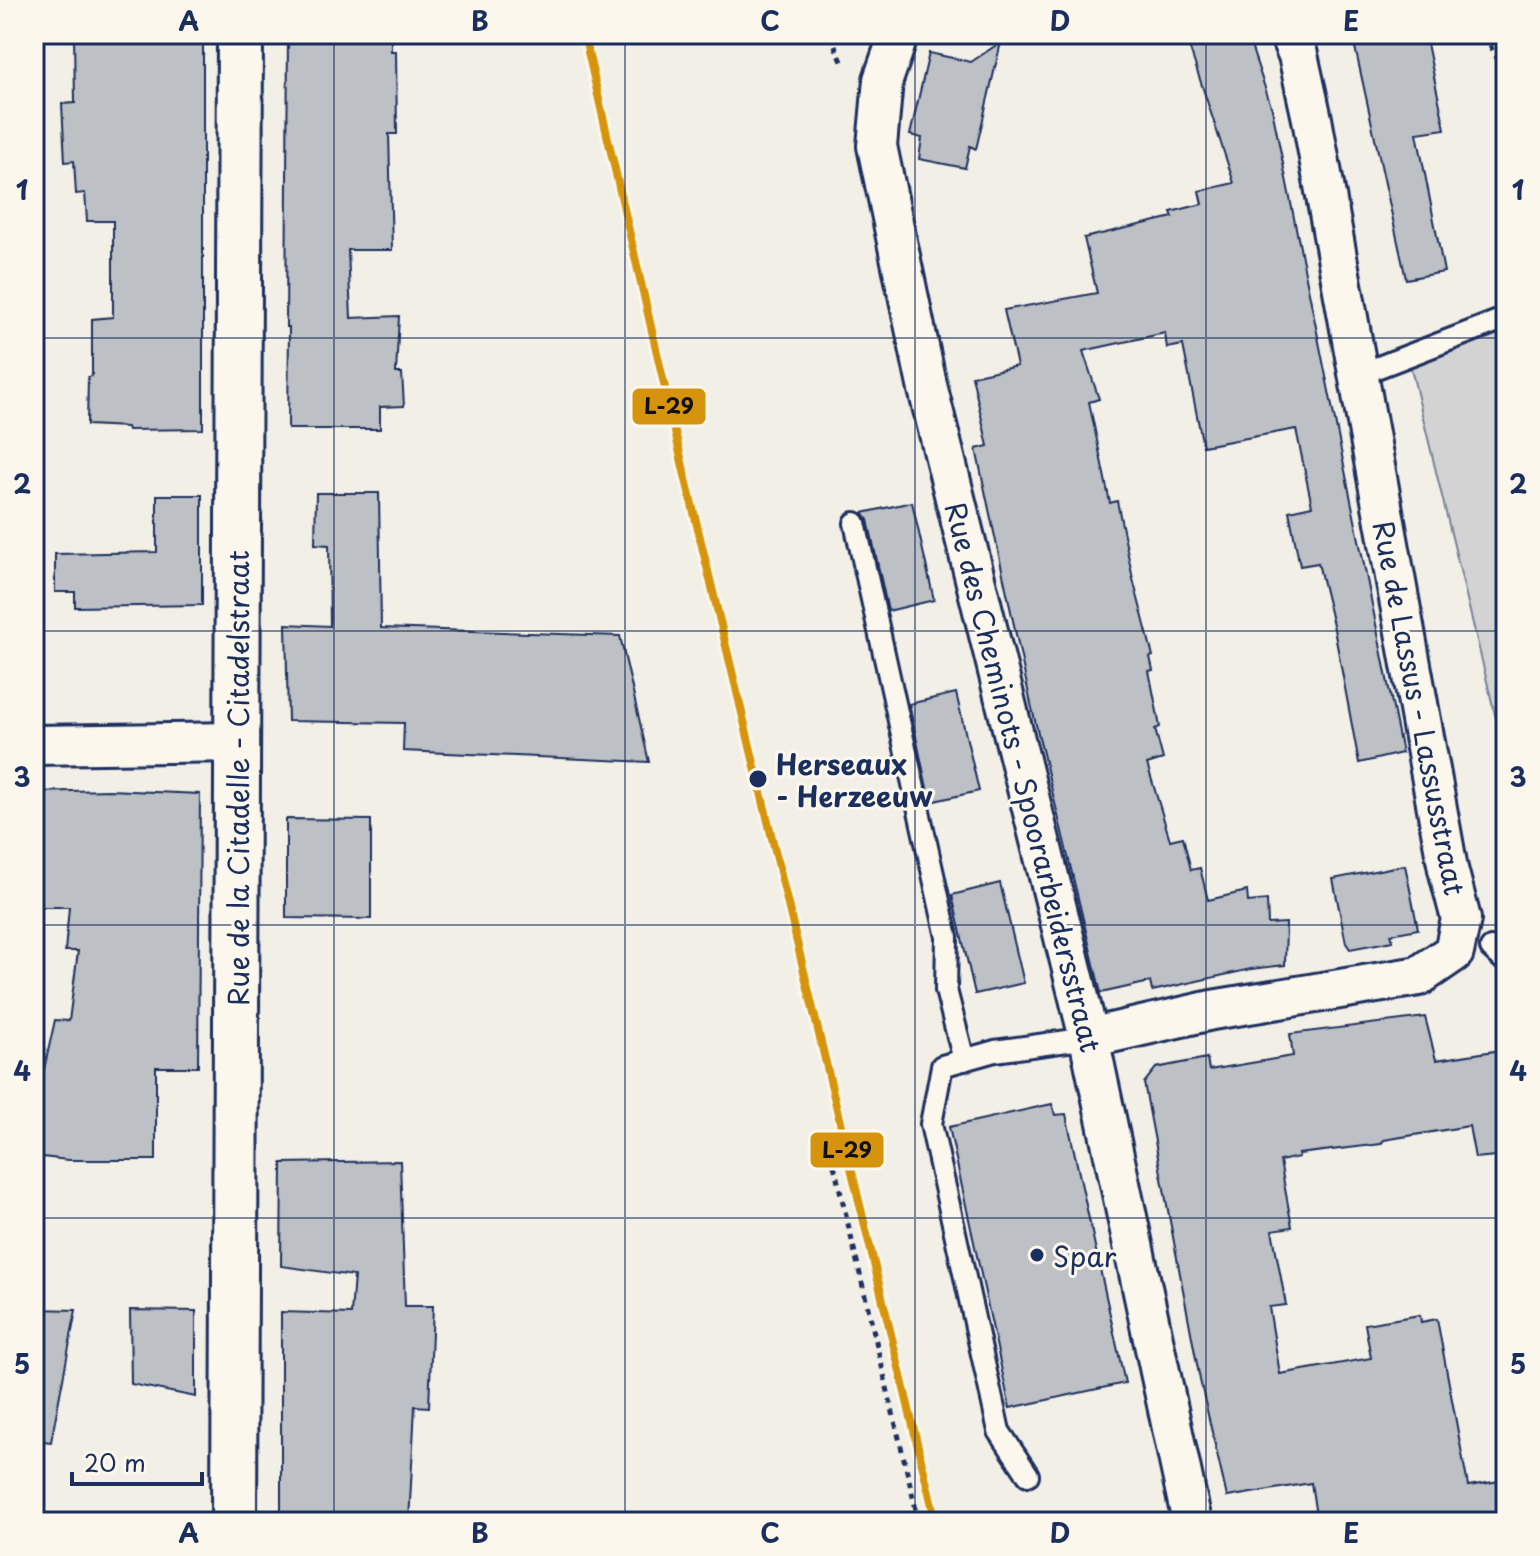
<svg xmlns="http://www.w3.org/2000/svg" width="1540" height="1556" font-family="'Playpen Sans',sans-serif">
<rect width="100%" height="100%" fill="#f2efe6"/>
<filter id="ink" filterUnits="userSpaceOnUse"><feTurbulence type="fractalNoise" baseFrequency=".0125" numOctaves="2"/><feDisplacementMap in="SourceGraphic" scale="16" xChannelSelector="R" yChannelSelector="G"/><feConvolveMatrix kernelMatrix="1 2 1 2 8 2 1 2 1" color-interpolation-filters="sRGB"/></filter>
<g filter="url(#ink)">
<path fill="#d2d3d2" stroke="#768198" stroke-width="2" d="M 1506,309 L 1506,760 L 1408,356 Z"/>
<g fill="#bdc0c4" stroke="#1b2f5e" stroke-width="2">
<path d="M 74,34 L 203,34 L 203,429 L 128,430 L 127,427 L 87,425 L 88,377 L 92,376 L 92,319 L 113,317 L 113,221 L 87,221 L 85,193 L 76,194 L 74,161 L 65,162 L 62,104 L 75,103 Z"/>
<path d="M 288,34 L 391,34 L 391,51 L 396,51 L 397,134 L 389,134 L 392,250 L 348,250 L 351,318 L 399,316 L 396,373 L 402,373 L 404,406 L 380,407 L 380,429 L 288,429 L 289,327 L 286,327 Z"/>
<path d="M 1185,34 L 1247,34 L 1272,109 L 1402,753 L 1359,763 L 1334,629 L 1318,563 L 1300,566 L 1289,511 L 1312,506 L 1296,429 L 1203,446 L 1183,345 L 1167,348 L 1165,333 L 1083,351 L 1099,399 L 1089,402 L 1110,503 L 1117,501 L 1133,579 L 1153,656 L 1150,657 L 1153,670 L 1149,671 L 1160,727 L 1155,729 L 1163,759 L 1147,764 L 1170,840 L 1183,837 L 1191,870 L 1200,868 L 1208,900 L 1247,891 L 1248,902 L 1267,900 L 1268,924 L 1286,923 L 1285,965 L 1251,969 L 1152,991 L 1150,982 L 1101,993 L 1031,704 L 976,449 L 988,446 L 972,376 L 1017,366 L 1004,310 L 1097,293 L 1084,238 L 1173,217 L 1171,212 L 1202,204 L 1199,191 L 1234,183 Z"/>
<path d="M 1370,34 L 1425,34 L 1445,129 L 1417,133 L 1444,272 L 1406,279 L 1353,38 Z"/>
<path d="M 1001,42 L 976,149 L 970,146 L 965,168 L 919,159 L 922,138 L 910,135 L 929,53 L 971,62 Z"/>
<path d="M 316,493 L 379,493 L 381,628 L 620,636 L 649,762 L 403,751 L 404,723 L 288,721 L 286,624 L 330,626 L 329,545 L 315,544 Z"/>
<path d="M 157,495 L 202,495 L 202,605 L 75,607 L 75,592 L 55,592 L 55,554 L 157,552 Z"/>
<path d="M 912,502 L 934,600 L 888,611 L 868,520 L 863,513 Z"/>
<path d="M 956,693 L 979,791 L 930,802 L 909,704 Z"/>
<path d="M 109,790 L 200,794 L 198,1067 L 156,1067 L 156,1160 L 68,1160 L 34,1156 L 34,1082 L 41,1083 L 55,1020 L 69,1021 L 78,951 L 65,951 L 69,907 L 40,907 L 37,887 L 34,887 L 34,792 Z"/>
<path d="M 286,819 L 371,820 L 371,919 L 286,918 Z"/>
<path d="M 1405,865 L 1418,929 L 1391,934 L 1393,941 L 1350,949 L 1346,943 L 1333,879 Z"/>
<path d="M 1000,883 L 1024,983 L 975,994 L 952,895 Z"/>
<path d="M 1425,1017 L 1436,1060 L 1501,1050 L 1506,1080 L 1506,1155 L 1475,1158 L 1469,1126 L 1384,1140 L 1381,1144 L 1299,1154 L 1299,1157 L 1280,1161 L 1292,1227 L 1272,1230 L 1286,1305 L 1269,1307 L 1280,1374 L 1371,1358 L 1365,1324 L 1420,1315 L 1421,1322 L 1437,1319 L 1468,1486 L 1506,1480 L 1506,1522 L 1317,1522 L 1311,1483 L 1227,1497 L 1200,1380 L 1144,1083 L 1156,1068 L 1207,1058 L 1209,1070 L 1293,1056 L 1290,1034 Z"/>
<path d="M 1052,1104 L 1055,1115 L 1066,1114 L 1125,1383 L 1010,1408 L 949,1127 Z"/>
<path d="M 400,1161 L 405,1306 L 433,1306 L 429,1407 L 415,1406 L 409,1522 L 281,1522 L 281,1312 L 351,1314 L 354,1276 L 281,1266 L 282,1163 Z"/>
<path d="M 34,1309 L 76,1310 L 51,1442 L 34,1440 Z"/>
<path d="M 130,1310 L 196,1311 L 196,1397 L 131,1384 Z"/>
</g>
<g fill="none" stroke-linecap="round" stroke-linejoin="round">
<defs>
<g id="service">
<path d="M 1358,375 L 1506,318"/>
<path d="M 855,523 L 947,937 L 946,990 L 964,1060"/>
<path d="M 1491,948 L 1506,962"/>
<path d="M 1028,1475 L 999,1431 L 931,1124 L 942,1066 L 995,1051 L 1089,1038"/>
</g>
<g id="minor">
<path d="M 899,34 L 883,80 L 877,146 L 927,385 L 1089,1038 L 1192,1522"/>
<path d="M 34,745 L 238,742"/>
<path d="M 1089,1038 L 1212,1010 L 1419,976 L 1454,952 L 1461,919 L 1448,869 L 1312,119 L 1298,55 L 1289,34"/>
</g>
<path id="tertiary" d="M 234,1522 L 240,34"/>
</defs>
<use href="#service" stroke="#1b2f5e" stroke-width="26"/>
<use href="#minor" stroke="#1b2f5e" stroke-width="44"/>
<use href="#tertiary" stroke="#1b2f5e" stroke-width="50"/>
<g stroke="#1b2f5e" stroke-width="5" stroke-dasharray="6 6" stroke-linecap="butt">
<path d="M 830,34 L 844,66"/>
<path d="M 1485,34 L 1506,79"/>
<path d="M 834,1165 L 919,1522"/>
</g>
<use href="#service" stroke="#fbf7ec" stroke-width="20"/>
<use href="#minor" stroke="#fbf7ec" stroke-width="38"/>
<use href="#tertiary" stroke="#fbf7ec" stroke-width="44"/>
<defs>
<path id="rail-1" d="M 584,34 L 684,471 L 936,1522"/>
</defs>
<use href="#rail-1" stroke="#fbf7ec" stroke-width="14"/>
<use href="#rail-1" stroke="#d6940e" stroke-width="8"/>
</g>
</g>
<path fill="none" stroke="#1b2f5e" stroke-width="2" stroke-opacity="0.55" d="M 334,34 L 334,1522M 625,34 L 625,1522M 915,34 L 915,1522M 1206,34 L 1206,1522M 34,338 L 1506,338M 34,631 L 1506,631M 34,925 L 1506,925M 34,1218 L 1506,1218"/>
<g fill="#1b2f5e" stroke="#fbf7ec" stroke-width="3">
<circle cx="758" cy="779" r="10"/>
<circle cx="1037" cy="1255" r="8"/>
</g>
<g text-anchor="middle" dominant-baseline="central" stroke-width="6" stroke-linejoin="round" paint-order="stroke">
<g font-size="28" fill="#1b2f5e" stroke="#fbf7ec">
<text transform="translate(1420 708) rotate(79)">Rue de Lassus - Lassusstraat</text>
<text transform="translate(1024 777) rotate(76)">Rue des Cheminots - Spoorarbeidersstraat</text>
<text transform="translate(237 778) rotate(-90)">Rue de la Citadelle - Citadelstraat</text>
</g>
<g font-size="28" font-weight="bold" fill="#1b2f5e" stroke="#fbf7ec" text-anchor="start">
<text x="776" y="763">Herseaux<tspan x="776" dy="32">- Herzeeuw</tspan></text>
</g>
<g font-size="28" fill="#1b2f5e" stroke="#fbf7ec" text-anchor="start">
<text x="1053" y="1255">Spar</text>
</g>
</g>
<g stroke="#fbf7ec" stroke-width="3">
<rect x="631" y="387" width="76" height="39" rx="8" fill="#d6940e"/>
<rect x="809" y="1131" width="76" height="38" rx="8" fill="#d6940e"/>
</g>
<g font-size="22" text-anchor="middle" font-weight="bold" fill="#111">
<text x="669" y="414">L-29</text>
<text x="847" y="1158">L-29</text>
</g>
<rect width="1540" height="1556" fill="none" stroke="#fbf7ec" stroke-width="88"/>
<path d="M72 1472v12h130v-12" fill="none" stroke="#1b2f5e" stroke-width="4"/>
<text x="84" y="1472" font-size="24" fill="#1b2f5e" stroke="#fbf7ec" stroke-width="6" paint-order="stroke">20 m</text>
<rect x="44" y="44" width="1452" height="1468" fill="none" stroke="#1b2f5e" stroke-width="3"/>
<g font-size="26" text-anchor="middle" font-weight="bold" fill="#1b2f5e">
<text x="189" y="31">A</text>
<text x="480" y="31">B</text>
<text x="770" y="31">C</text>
<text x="1060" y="31">D</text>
<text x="1351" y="31">E</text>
<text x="22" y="200">1</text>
<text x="1518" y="200">1</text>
<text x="22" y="494">2</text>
<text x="1518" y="494">2</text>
<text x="22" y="787">3</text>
<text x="1518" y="787">3</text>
<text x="22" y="1081">4</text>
<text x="1518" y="1081">4</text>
<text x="22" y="1374">5</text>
<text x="1518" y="1374">5</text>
<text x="189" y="1543">A</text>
<text x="480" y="1543">B</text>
<text x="770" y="1543">C</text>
<text x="1060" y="1543">D</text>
<text x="1351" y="1543">E</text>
</g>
</svg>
